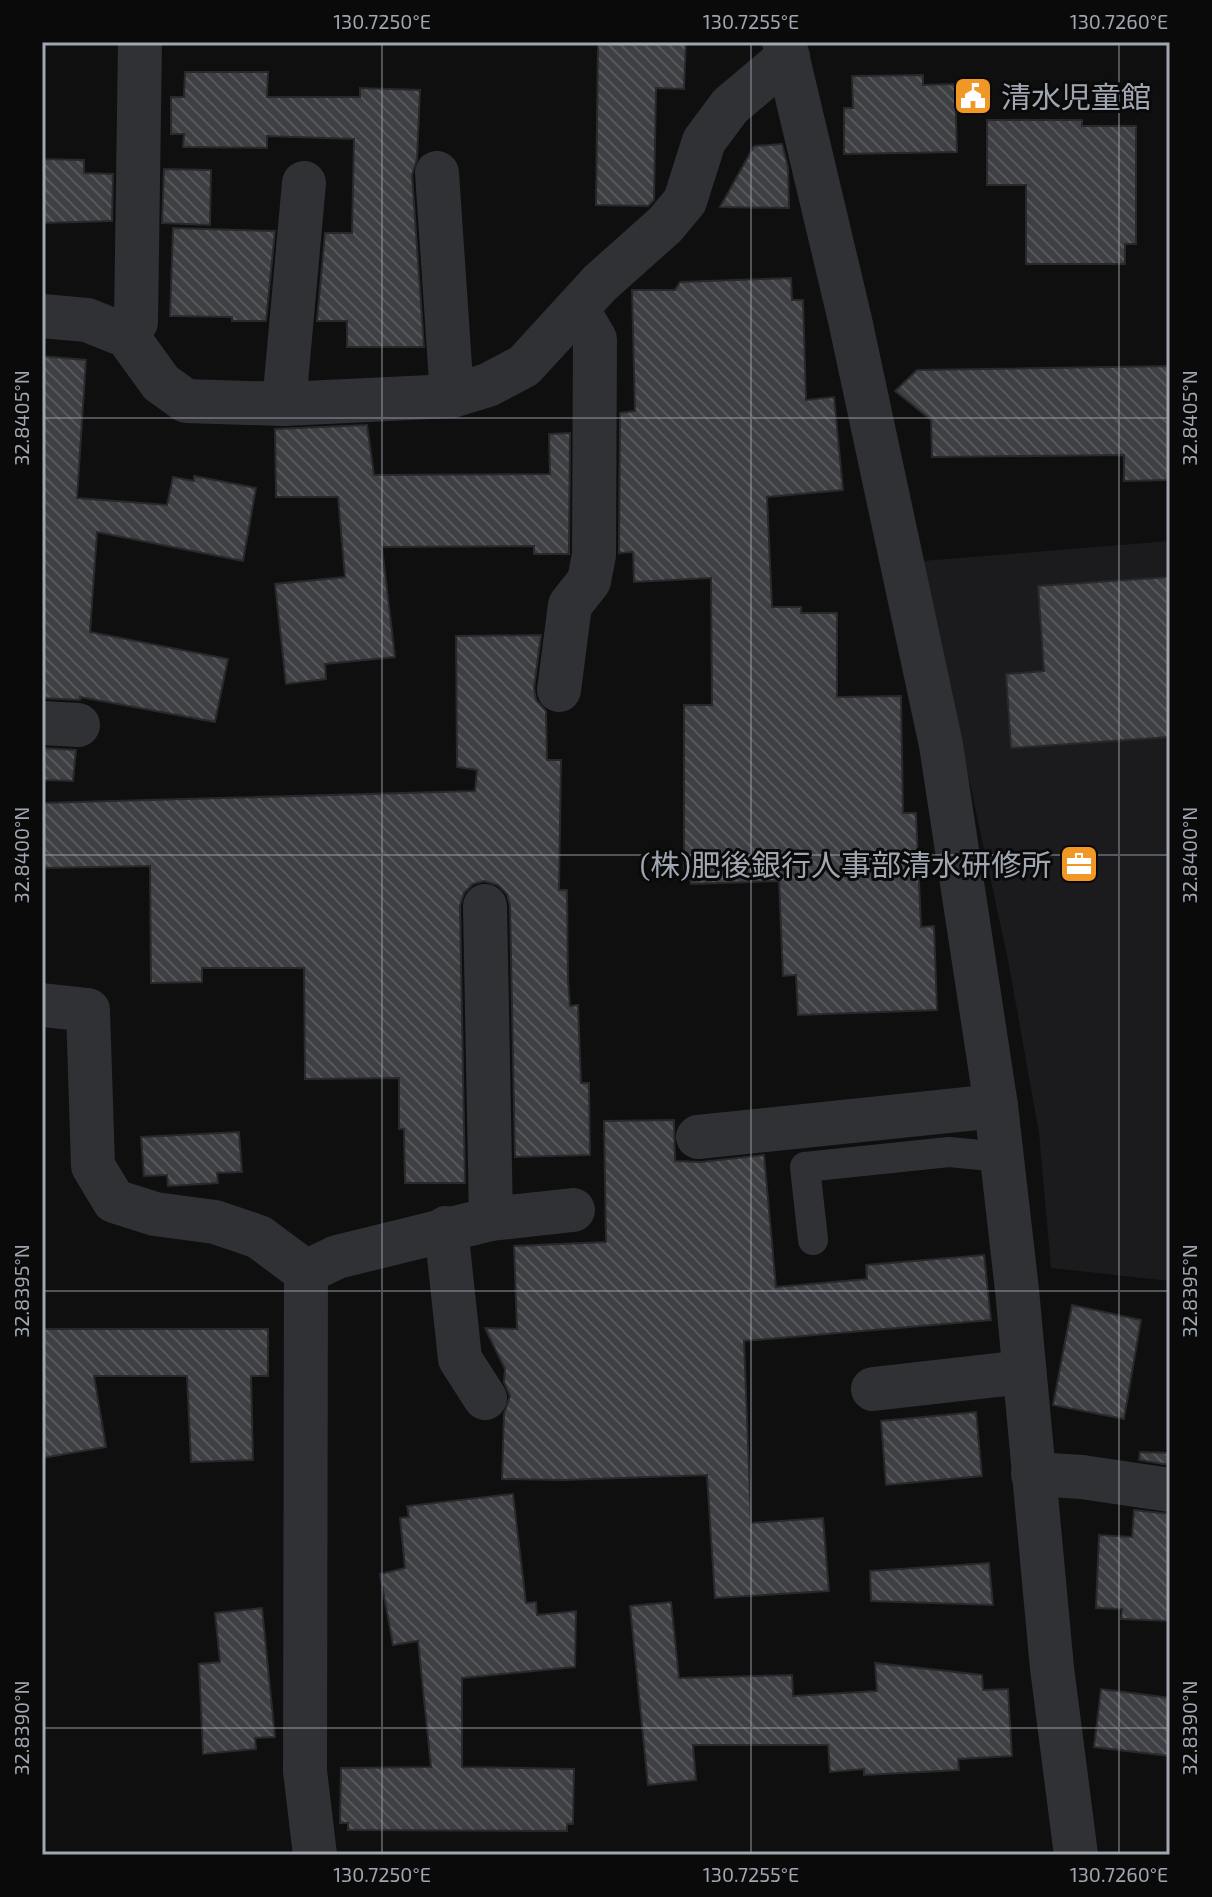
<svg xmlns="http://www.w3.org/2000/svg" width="1212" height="1897" font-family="'Exo 2','Noto Sans JP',sans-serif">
<defs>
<pattern id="building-back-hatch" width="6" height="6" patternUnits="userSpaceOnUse" patternTransform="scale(2)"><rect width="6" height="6" fill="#3e3f43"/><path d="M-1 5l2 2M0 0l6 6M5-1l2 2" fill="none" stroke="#57585c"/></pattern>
</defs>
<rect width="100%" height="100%" fill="#0f0f10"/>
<path fill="#1b1b1d" d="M 1170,541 L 1170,1281 L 1051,1268 L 1039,1133 L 1008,960 L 922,561 Z"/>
<g fill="url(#building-back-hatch)" stroke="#29292c" stroke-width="2">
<path d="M 598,42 L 686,42 L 684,89 L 656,88 L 654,200 L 648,206 L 596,205 Z"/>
<path d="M 185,72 L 268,72 L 267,97 L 360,97 L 360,88 L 420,90 L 417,159 L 412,175 L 424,347 L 347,347 L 347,321 L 317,321 L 325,233 L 352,233 L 354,139 L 267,136 L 267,148 L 183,147 L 184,134 L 171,134 L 171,97 L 184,97 Z"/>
<path d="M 923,75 L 923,85 L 955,84 L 957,152 L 844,154 L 844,108 L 853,108 L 852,76 Z"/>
<path d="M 987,120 L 1082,120 L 1082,126 L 1136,126 L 1136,244 L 1125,244 L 1125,264 L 1026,264 L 1026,185 L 987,185 Z"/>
<path d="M 782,144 L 788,167 L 789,208 L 720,207 L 754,146 Z"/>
<path d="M 42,159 L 84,160 L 84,173 L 113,174 L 112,221 L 42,223 Z"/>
<path d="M 164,169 L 211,170 L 210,225 L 162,223 Z"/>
<path d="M 173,228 L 275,231 L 266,321 L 232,321 L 232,317 L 170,316 Z"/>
<path d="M 791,278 L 792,300 L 803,300 L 806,400 L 834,397 L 843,490 L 767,497 L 772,607 L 801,607 L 801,613 L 837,613 L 837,697 L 901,696 L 903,813 L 916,813 L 921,927 L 934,926 L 937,1010 L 798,1015 L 796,975 L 783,976 L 779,881 L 691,884 L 690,876 L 684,876 L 684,705 L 712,705 L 711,578 L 634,582 L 633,552 L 619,553 L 620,413 L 635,411 L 632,290 L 675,290 L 680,282 Z"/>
<path d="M 42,356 L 86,360 L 77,498 L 167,505 L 173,477 L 194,481 L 194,476 L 256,488 L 243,561 L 97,532 L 90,632 L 228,659 L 215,722 L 80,697 L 80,700 L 42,698 Z"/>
<path d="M 1170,366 L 1170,480 L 1124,481 L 1124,455 L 932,457 L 931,420 L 895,391 L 917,370 Z"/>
<path d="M 367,425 L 374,475 L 550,474 L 549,434 L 570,433 L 569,554 L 534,554 L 534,546 L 382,547 L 395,657 L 325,664 L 326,679 L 286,684 L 275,584 L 345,577 L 338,497 L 276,497 L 275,429 Z"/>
<path d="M 1170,577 L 1170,737 L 1011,748 L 1006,674 L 1044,671 L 1038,586 Z"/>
<path d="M 541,635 L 534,688 L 536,700 L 546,711 L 547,760 L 561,760 L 559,890 L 567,890 L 568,981 L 570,1006 L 578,1005 L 581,1083 L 589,1083 L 590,1155 L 515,1157 L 510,906 L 507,894 L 498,885 L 484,881 L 473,884 L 464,893 L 460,906 L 465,1183 L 405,1183 L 404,1129 L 399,1129 L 399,1078 L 305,1079 L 304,968 L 202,968 L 202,982 L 151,983 L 150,866 L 42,868 L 42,803 L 475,791 L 477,770 L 457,767 L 456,636 Z"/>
<path d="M 42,748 L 76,750 L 73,781 L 42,780 Z"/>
<path d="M 674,1120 L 675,1161 L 701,1162 L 764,1155 L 776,1287 L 867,1279 L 866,1265 L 984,1255 L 991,1320 L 744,1341 L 751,1523 L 823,1518 L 829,1591 L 715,1598 L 707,1475 L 563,1480 L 502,1479 L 504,1414 L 510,1396 L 504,1382 L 505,1369 L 485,1328 L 517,1329 L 514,1246 L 606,1242 L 604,1121 Z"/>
<path d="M 239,1132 L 242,1172 L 217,1173 L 218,1183 L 168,1186 L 167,1175 L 144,1176 L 141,1137 Z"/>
<path d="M 1072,1305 L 1141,1320 L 1124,1419 L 1053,1405 Z"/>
<path d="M 42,1329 L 268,1329 L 268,1376 L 251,1376 L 253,1460 L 191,1462 L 187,1376 L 94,1376 L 106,1447 L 42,1458 Z"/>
<path d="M 976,1412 L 982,1476 L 886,1485 L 881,1421 Z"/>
<path d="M 1140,1452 L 1170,1453 L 1170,1465 L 1139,1460 Z"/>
<path d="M 513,1494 L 526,1603 L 536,1602 L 537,1615 L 576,1611 L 575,1667 L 462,1678 L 462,1767 L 574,1769 L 573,1824 L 567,1824 L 567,1831 L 348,1830 L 348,1823 L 340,1823 L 341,1768 L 431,1767 L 418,1641 L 393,1645 L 380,1574 L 405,1568 L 400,1518 L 409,1517 L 407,1506 Z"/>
<path d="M 1134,1510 L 1170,1514 L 1170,1621 L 1121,1619 L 1122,1609 L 1096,1608 L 1099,1535 L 1132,1537 Z"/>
<path d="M 989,1563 L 993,1605 L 871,1601 L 870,1571 Z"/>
<path d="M 671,1602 L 679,1678 L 792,1675 L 793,1696 L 877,1691 L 875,1663 L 982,1675 L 983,1690 L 1008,1689 L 1012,1756 L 958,1759 L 959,1770 L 864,1775 L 864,1769 L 830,1772 L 828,1745 L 693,1745 L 696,1780 L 648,1785 L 630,1606 Z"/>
<path d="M 262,1608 L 275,1737 L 255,1738 L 256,1749 L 203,1754 L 199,1664 L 220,1662 L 215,1613 Z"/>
<path d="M 1101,1689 L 1170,1698 L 1170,1756 L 1094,1747 Z"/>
</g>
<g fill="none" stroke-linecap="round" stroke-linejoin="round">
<path stroke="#303135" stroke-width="30" d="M 813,1240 L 805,1167 L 949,1152 L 1002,1157"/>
<g stroke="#303135" stroke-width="44">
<path d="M 784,42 L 850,320 L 941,745 L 996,1106 L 1017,1290 L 1052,1668 L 1076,1855"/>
<path d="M 437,173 L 452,396"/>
<path d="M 42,316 L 87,320 L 127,336 L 161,383 L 186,401 L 284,404 L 452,396 L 488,385 L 524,366 L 600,283 L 665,225 L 685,201 L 704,141 L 730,106 L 788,57"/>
<path d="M 127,336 L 136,322 L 140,42"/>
<path d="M 284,404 L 304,183"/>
<path d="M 559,690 L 570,605 L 589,581 L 594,555 L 595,339 L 577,309"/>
<path d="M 42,723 L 78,725"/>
<path d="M 485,906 L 491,1219 L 573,1210"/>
<path d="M 42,1005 L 88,1010 L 93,1166 L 114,1201 L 155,1214 L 215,1222 L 259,1237 L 306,1272 L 305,1771 L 315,1855"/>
<path d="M 698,1137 L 996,1106"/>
<path d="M 446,1228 L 460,1359 L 485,1398"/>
<path d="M 306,1272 L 337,1257 L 491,1219"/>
<path d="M 873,1389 L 1023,1372"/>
<path d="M 1033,1474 L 1082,1477 L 1170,1490"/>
</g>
</g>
<path fill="none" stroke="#a0a7b1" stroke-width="2" stroke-opacity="0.45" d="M 382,42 L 382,1855M 751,42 L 751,1855M 1119,42 L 1119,1855M 42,418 L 1170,418M 42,855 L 1170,855M 42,1291 L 1170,1291M 42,1728 L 1170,1728"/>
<defs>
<symbol id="civic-square" viewBox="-11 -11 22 22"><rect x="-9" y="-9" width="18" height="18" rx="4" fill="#f19725" stroke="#0a0a0b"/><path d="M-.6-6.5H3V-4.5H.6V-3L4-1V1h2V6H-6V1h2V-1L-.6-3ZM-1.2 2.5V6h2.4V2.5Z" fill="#fff"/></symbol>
<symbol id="office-square" viewBox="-11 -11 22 22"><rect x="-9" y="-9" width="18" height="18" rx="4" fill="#f19725" stroke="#0a0a0b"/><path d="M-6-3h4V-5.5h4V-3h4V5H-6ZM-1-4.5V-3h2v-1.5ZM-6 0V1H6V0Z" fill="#fff"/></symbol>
</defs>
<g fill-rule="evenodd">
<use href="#civic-square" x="951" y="74" width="44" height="44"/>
<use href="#office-square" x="1057" y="842" width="44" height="44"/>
</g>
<g text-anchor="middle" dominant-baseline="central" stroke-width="6" stroke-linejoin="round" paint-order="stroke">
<g font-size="30" fill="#a0a7b1" stroke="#0a0a0b" text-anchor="start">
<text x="1001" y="96">清水児童館</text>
<text x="1051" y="864" text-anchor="end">(株)肥後銀行人事部清水研修所</text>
</g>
</g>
<rect width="1212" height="1897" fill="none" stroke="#0a0a0b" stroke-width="88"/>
<rect x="44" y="44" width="1124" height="1809" fill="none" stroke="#a0a7b1" stroke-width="3"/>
<g font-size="20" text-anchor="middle" fill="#a0a7b1">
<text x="382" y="29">130.7250°E</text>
<text x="751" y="29">130.7255°E</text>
<text x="1119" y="29">130.7260°E</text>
<text transform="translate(22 418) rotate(-90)" y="7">32.8405°N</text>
<text transform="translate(1190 418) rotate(-90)" y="7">32.8405°N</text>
<text transform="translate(22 855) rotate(-90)" y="7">32.8400°N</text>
<text transform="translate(1190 855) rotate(-90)" y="7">32.8400°N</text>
<text transform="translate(22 1291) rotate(-90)" y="7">32.8395°N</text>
<text transform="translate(1190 1291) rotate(-90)" y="7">32.8395°N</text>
<text transform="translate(22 1728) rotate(-90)" y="7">32.8390°N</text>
<text transform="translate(1190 1728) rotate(-90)" y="7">32.8390°N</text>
<text x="382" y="1882">130.7250°E</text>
<text x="751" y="1882">130.7255°E</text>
<text x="1119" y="1882">130.7260°E</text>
</g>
</svg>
